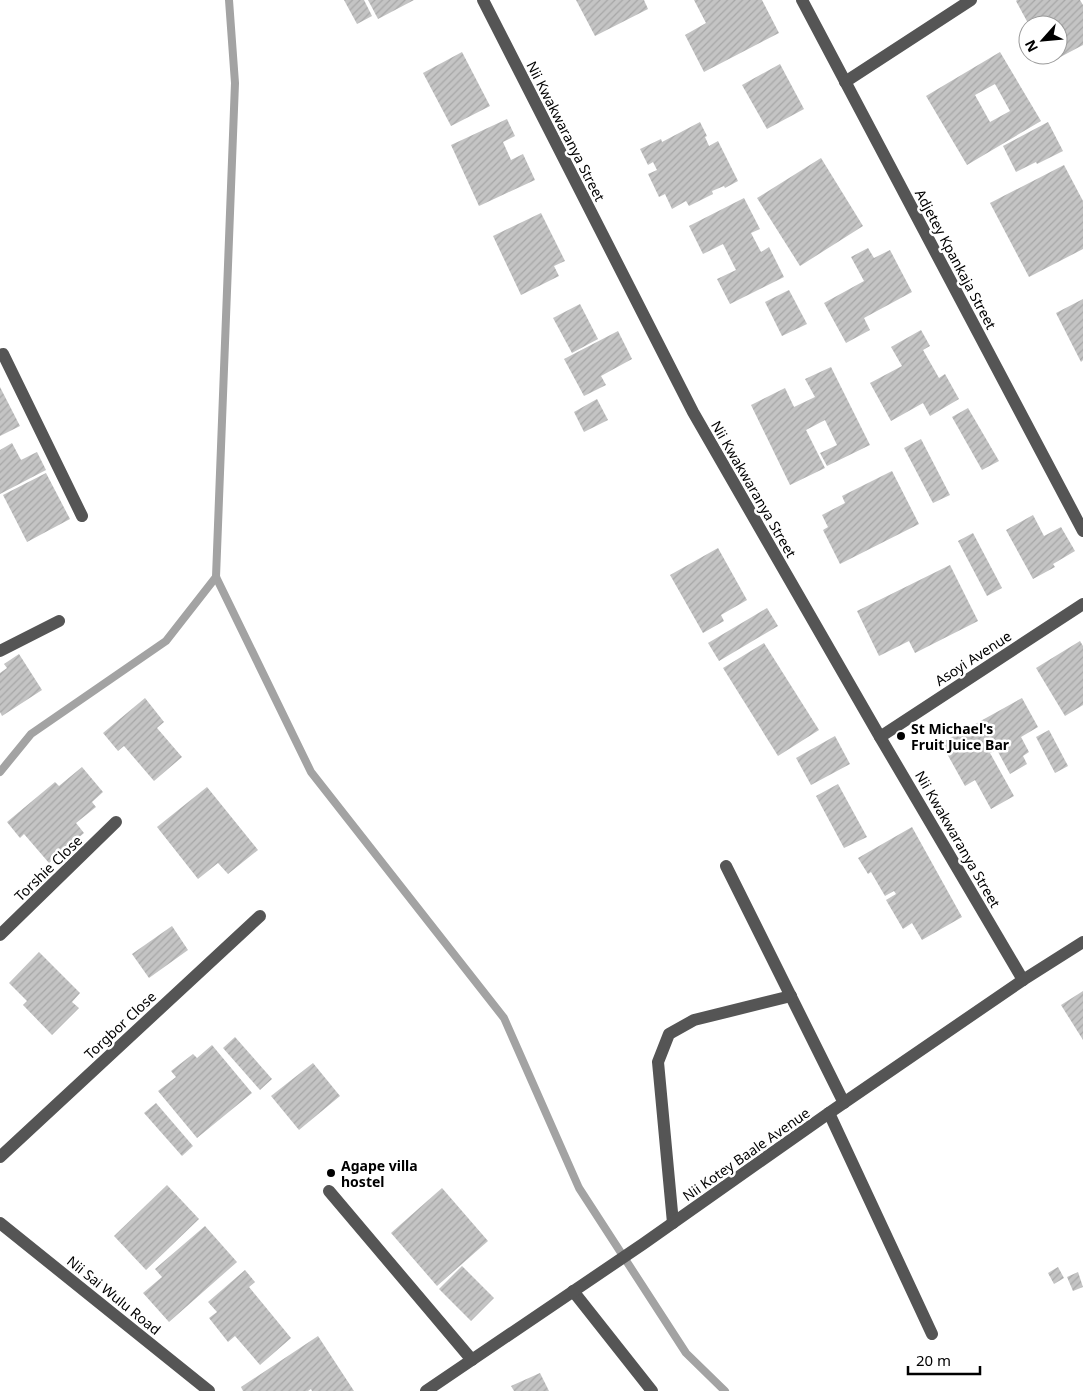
<svg xmlns="http://www.w3.org/2000/svg" width="1083" height="1391" font-family="'Noto Sans',sans-serif">
<defs>
<pattern id="building-hatch" width="6" height="6" patternUnits="userSpaceOnUse" patternTransform="scale(1.25)"><rect width="6" height="6" fill="#c4c4c4"/><path d="M-1 1l2-2M0 6l6-6M5 7l2-2" fill="none" stroke="#a7a7a7"/></pattern>
</defs>
<rect width="100%" height="100%" fill="#fff"/>
<g fill="none" stroke-linecap="round" stroke-linejoin="round">
<g stroke="#a3a3a3" stroke-width="8">
<path d="M 229,0 L 235,83 L 216,577 L 311,772 L 504,1018 L 579,1188 L 686,1353 L 725,1391"/>
<path d="M 0,772 L 31,734 L 166,641 L 216,577"/>
</g>
</g>
<g fill="url(#building-hatch)" fill-rule="evenodd">
<path d="M 344,0 L 364,0 L 372,16 L 357,24 Z"/>
<path d="M 368,0 L 414,0 L 378,19 Z"/>
<path d="M 576,0 L 644,0 L 648,9 L 595,36 Z"/>
<path d="M 694,0 L 762,0 L 779,33 L 704,72 L 685,35 L 706,23 Z"/>
<path d="M 1017,0 L 1080,0 L 1083,5 L 1083,45 L 1049,63 L 1045,55 L 1058,55 L 1058,25 L 1029,25 L 1016,1 Z"/>
<path d="M 462,52 L 490,106 L 451,126 L 423,73 Z"/>
<path d="M 1000,52 L 1041,121 L 967,165 L 926,96 ZM 995,84 L 1010,111 L 990,122 L 975,95 Z"/>
<path d="M 780,64 L 804,109 L 767,129 L 742,85 Z"/>
<path d="M 507,119 L 515,136 L 503,142 L 511,160 L 523,154 L 535,180 L 479,206 L 451,145 Z"/>
<path d="M 700,122 L 707,136 L 705,137 L 709,146 L 718,141 L 738,181 L 725,188 L 724,186 L 712,191 L 713,194 L 689,206 L 686,201 L 672,209 L 665,194 L 659,197 L 648,174 L 657,170 L 653,162 L 648,165 L 640,149 L 661,139 L 662,142 Z"/>
<path d="M 1048,122 L 1063,151 L 1037,164 L 1036,162 L 1016,172 L 1003,146 Z"/>
<path d="M 821,158 L 863,226 L 800,266 L 757,198 Z"/>
<path d="M 1064,165 L 1083,201 L 1083,249 L 1029,277 L 990,203 Z"/>
<path d="M 744,198 L 760,229 L 751,233 L 761,252 L 769,247 L 784,277 L 730,304 L 717,279 L 736,270 L 723,244 L 703,254 L 689,226 Z"/>
<path d="M 541,213 L 565,261 L 554,266 L 559,276 L 521,295 L 493,236 Z"/>
<path d="M 868,248 L 874,258 L 890,250 L 912,292 L 864,318 L 870,330 L 846,343 L 824,303 L 864,281 L 851,257 Z"/>
<path d="M 789,290 L 807,324 L 782,336 L 765,302 Z"/>
<path d="M 1083,299 L 1083,360 L 1081,362 L 1056,313 Z"/>
<path d="M 580,304 L 598,339 L 572,353 L 553,318 Z"/>
<path d="M 921,330 L 930,346 L 923,350 L 939,378 L 945,374 L 959,399 L 930,416 L 923,403 L 891,421 L 870,383 L 902,366 L 891,347 Z"/>
<path d="M 618,331 L 632,359 L 601,376 L 606,385 L 584,396 L 564,359 Z"/>
<path d="M 831,367 L 870,445 L 827,466 L 820,453 L 837,445 L 825,420 L 806,430 L 825,468 L 790,485 L 751,405 L 785,388 L 794,407 L 815,397 L 805,379 Z"/>
<path d="M 0,387 L 20,426 L 0,436 Z"/>
<path d="M 597,399 L 608,420 L 584,432 L 574,412 Z"/>
<path d="M 968,408 L 999,461 L 982,470 L 952,417 Z"/>
<path d="M 921,439 L 950,495 L 933,503 L 904,448 Z"/>
<path d="M 12,443 L 21,460 L 37,452 L 46,470 L 0,494 L 0,450 Z"/>
<path d="M 892,471 L 919,524 L 840,564 L 823,530 L 828,527 L 822,515 L 845,503 L 842,496 Z"/>
<path d="M 46,473 L 70,519 L 27,542 L 3,495 Z"/>
<path d="M 1033,515 L 1044,536 L 1061,527 L 1075,551 L 1053,564 L 1055,567 L 1033,579 L 1006,530 Z"/>
<path d="M 973,533 L 1002,588 L 987,596 L 958,541 Z"/>
<path d="M 718,548 L 747,600 L 721,615 L 724,621 L 703,633 L 670,575 Z"/>
<path d="M 950,565 L 978,621 L 915,653 L 909,641 L 879,656 L 857,611 Z"/>
<path d="M 767,608 L 778,626 L 719,661 L 708,643 Z"/>
<path d="M 1080,641 L 1083,646 L 1083,705 L 1065,716 L 1036,668 Z"/>
<path d="M 764,643 L 819,730 L 778,756 L 723,668 Z"/>
<path d="M 19,654 L 42,690 L 2,716 L 0,712 L 0,673 L 7,668 L 4,664 Z"/>
<path d="M 145,698 L 164,722 L 157,728 L 182,757 L 154,781 L 124,746 L 118,751 L 103,733 Z"/>
<path d="M 1022,698 L 1038,727 L 1021,737 L 1029,752 L 1023,756 L 1027,764 L 1010,774 L 997,750 L 990,753 L 1014,796 L 991,809 L 975,780 L 965,786 L 941,743 Z"/>
<path d="M 1049,730 L 1068,766 L 1055,773 L 1036,737 Z"/>
<path d="M 835,736 L 850,764 L 811,785 L 796,758 Z"/>
<path d="M 82,767 L 103,792 L 92,802 L 96,807 L 76,823 L 84,833 L 49,863 L 24,834 L 20,838 L 7,822 L 55,782 L 59,786 Z"/>
<path d="M 838,784 L 867,837 L 844,848 L 816,796 Z"/>
<path d="M 207,787 L 258,850 L 228,874 L 218,863 L 198,879 L 157,827 Z"/>
<path d="M 912,827 L 962,917 L 922,940 L 912,923 L 903,929 L 886,900 L 896,894 L 894,891 L 885,896 L 871,872 L 868,874 L 858,858 Z"/>
<path d="M 172,926 L 188,950 L 149,978 L 132,954 Z"/>
<path d="M 39,952 L 80,993 L 72,1002 L 79,1008 L 52,1035 L 23,1005 L 27,1001 L 9,983 Z"/>
<path d="M 1083,991 L 1083,1040 L 1061,1005 Z"/>
<path d="M 235,1037 L 272,1079 L 260,1090 L 223,1048 Z"/>
<path d="M 212,1045 L 252,1093 L 197,1138 L 158,1091 L 176,1077 L 171,1071 L 193,1054 L 197,1058 Z"/>
<path d="M 313,1063 L 340,1096 L 299,1130 L 271,1096 Z"/>
<path d="M 156,1103 L 193,1146 L 182,1156 L 144,1113 Z"/>
<path d="M 167,1185 L 199,1219 L 146,1270 L 114,1236 Z"/>
<path d="M 442,1188 L 488,1241 L 437,1286 L 391,1233 Z"/>
<path d="M 205,1226 L 237,1262 L 169,1322 L 143,1293 L 162,1277 L 155,1269 Z"/>
<path d="M 462,1266 L 494,1298 L 471,1321 L 439,1289 Z"/>
<path d="M 1058,1267 L 1064,1278 L 1054,1284 L 1048,1273 Z"/>
<path d="M 245,1270 L 255,1282 L 249,1287 L 291,1338 L 260,1365 L 235,1336 L 228,1342 L 209,1318 L 217,1312 L 208,1302 Z"/>
<path d="M 1078,1272 L 1083,1287 L 1073,1291 L 1067,1277 Z"/>
<path d="M 318,1336 L 354,1391 L 312,1391 L 311,1389 L 308,1391 L 243,1391 L 241,1387 Z"/>
<path d="M 540,1373 L 549,1391 L 514,1391 L 511,1386 Z"/>
</g>
<g fill="none" stroke-linecap="round" stroke-linejoin="round">
<g stroke="#555" stroke-width="12">
<path d="M 483,0 L 693,412 L 880,737 L 1023,980"/>
<path d="M 802,0 L 1083,531"/>
<path d="M 845,82 L 971,0"/>
<path d="M 0,355 L 3,354 L 82,516"/>
<path d="M 0,651 L 59,621"/>
<path d="M 880,737 L 1083,604"/>
<path d="M 726,866 L 844,1103"/>
<path d="M 0,935 L 116,822"/>
<path d="M 829,1113 L 932,1334"/>
<path d="M 0,1157 L 260,916"/>
<path d="M 329,1191 L 472,1360"/>
<path d="M 0,1223 L 209,1391"/>
<path d="M 673,1223 L 658,1062 L 669,1034 L 694,1020 L 791,996"/>
<path d="M 573,1291 L 652,1391"/>
<path d="M 426,1391 L 643,1244 L 829,1113 L 1023,980 L 1083,942"/>
</g>
</g>
<g fill="#000" stroke="#fff" stroke-width="2">
<circle cx="901" cy="736" r="5"/>
<circle cx="331" cy="1173" r="5"/>
</g>
<g text-anchor="middle" dominant-baseline="central" stroke-width="5" stroke-linejoin="round" paint-order="stroke">
<g font-size="14" fill="#000" stroke="#fff">
<text transform="translate(566 131) rotate(63)">Nii Kwakwaranya Street</text>
<text transform="translate(956 259) rotate(62)">Adjetey Kpankaja Street</text>
<text transform="translate(754 489) rotate(60)">Nii Kwakwaranya Street</text>
<text transform="translate(973 658) rotate(-33)">Asoyi Avenue</text>
<text transform="translate(958 839) rotate(60)">Nii Kwakwaranya Street</text>
<text transform="translate(48 868) rotate(-44)">Torshie Close</text>
<text transform="translate(120 1025) rotate(-43)">Torgbor Close</text>
<text transform="translate(746 1154) rotate(-35)">Nii Kotey Baale Avenue</text>
<text transform="translate(114 1295) rotate(39)">Nii Sai Wulu Road</text>
</g>
<g font-size="14" font-weight="bold" fill="#000" stroke="#fff" text-anchor="start">
<text x="911" y="728">St Michael's<tspan x="911" dy="16">Fruit Juice Bar</tspan></text>
<text x="341" y="1165">Agape villa<tspan x="341" dy="16">hostel</tspan></text>
</g>
</g>
<g transform="translate(1043 40) rotate(243)"><circle r="24" fill="#ffffff" stroke="#999999"/>
<path d="M0-4L9 19L0 12L-9 19Z" fill="#000000"/>
<text y="-8" font-size="14" font-weight="bold" text-anchor="middle" fill="#000000">N</text>
</g>
<path d="M908 1366v8h72v-8" fill="none" stroke="#000000" stroke-width="2.5"/>
<text x="916" y="1366" font-size="15" fill="#000000" stroke="#ffffff" stroke-width="4" paint-order="stroke">20 m</text>
</svg>
